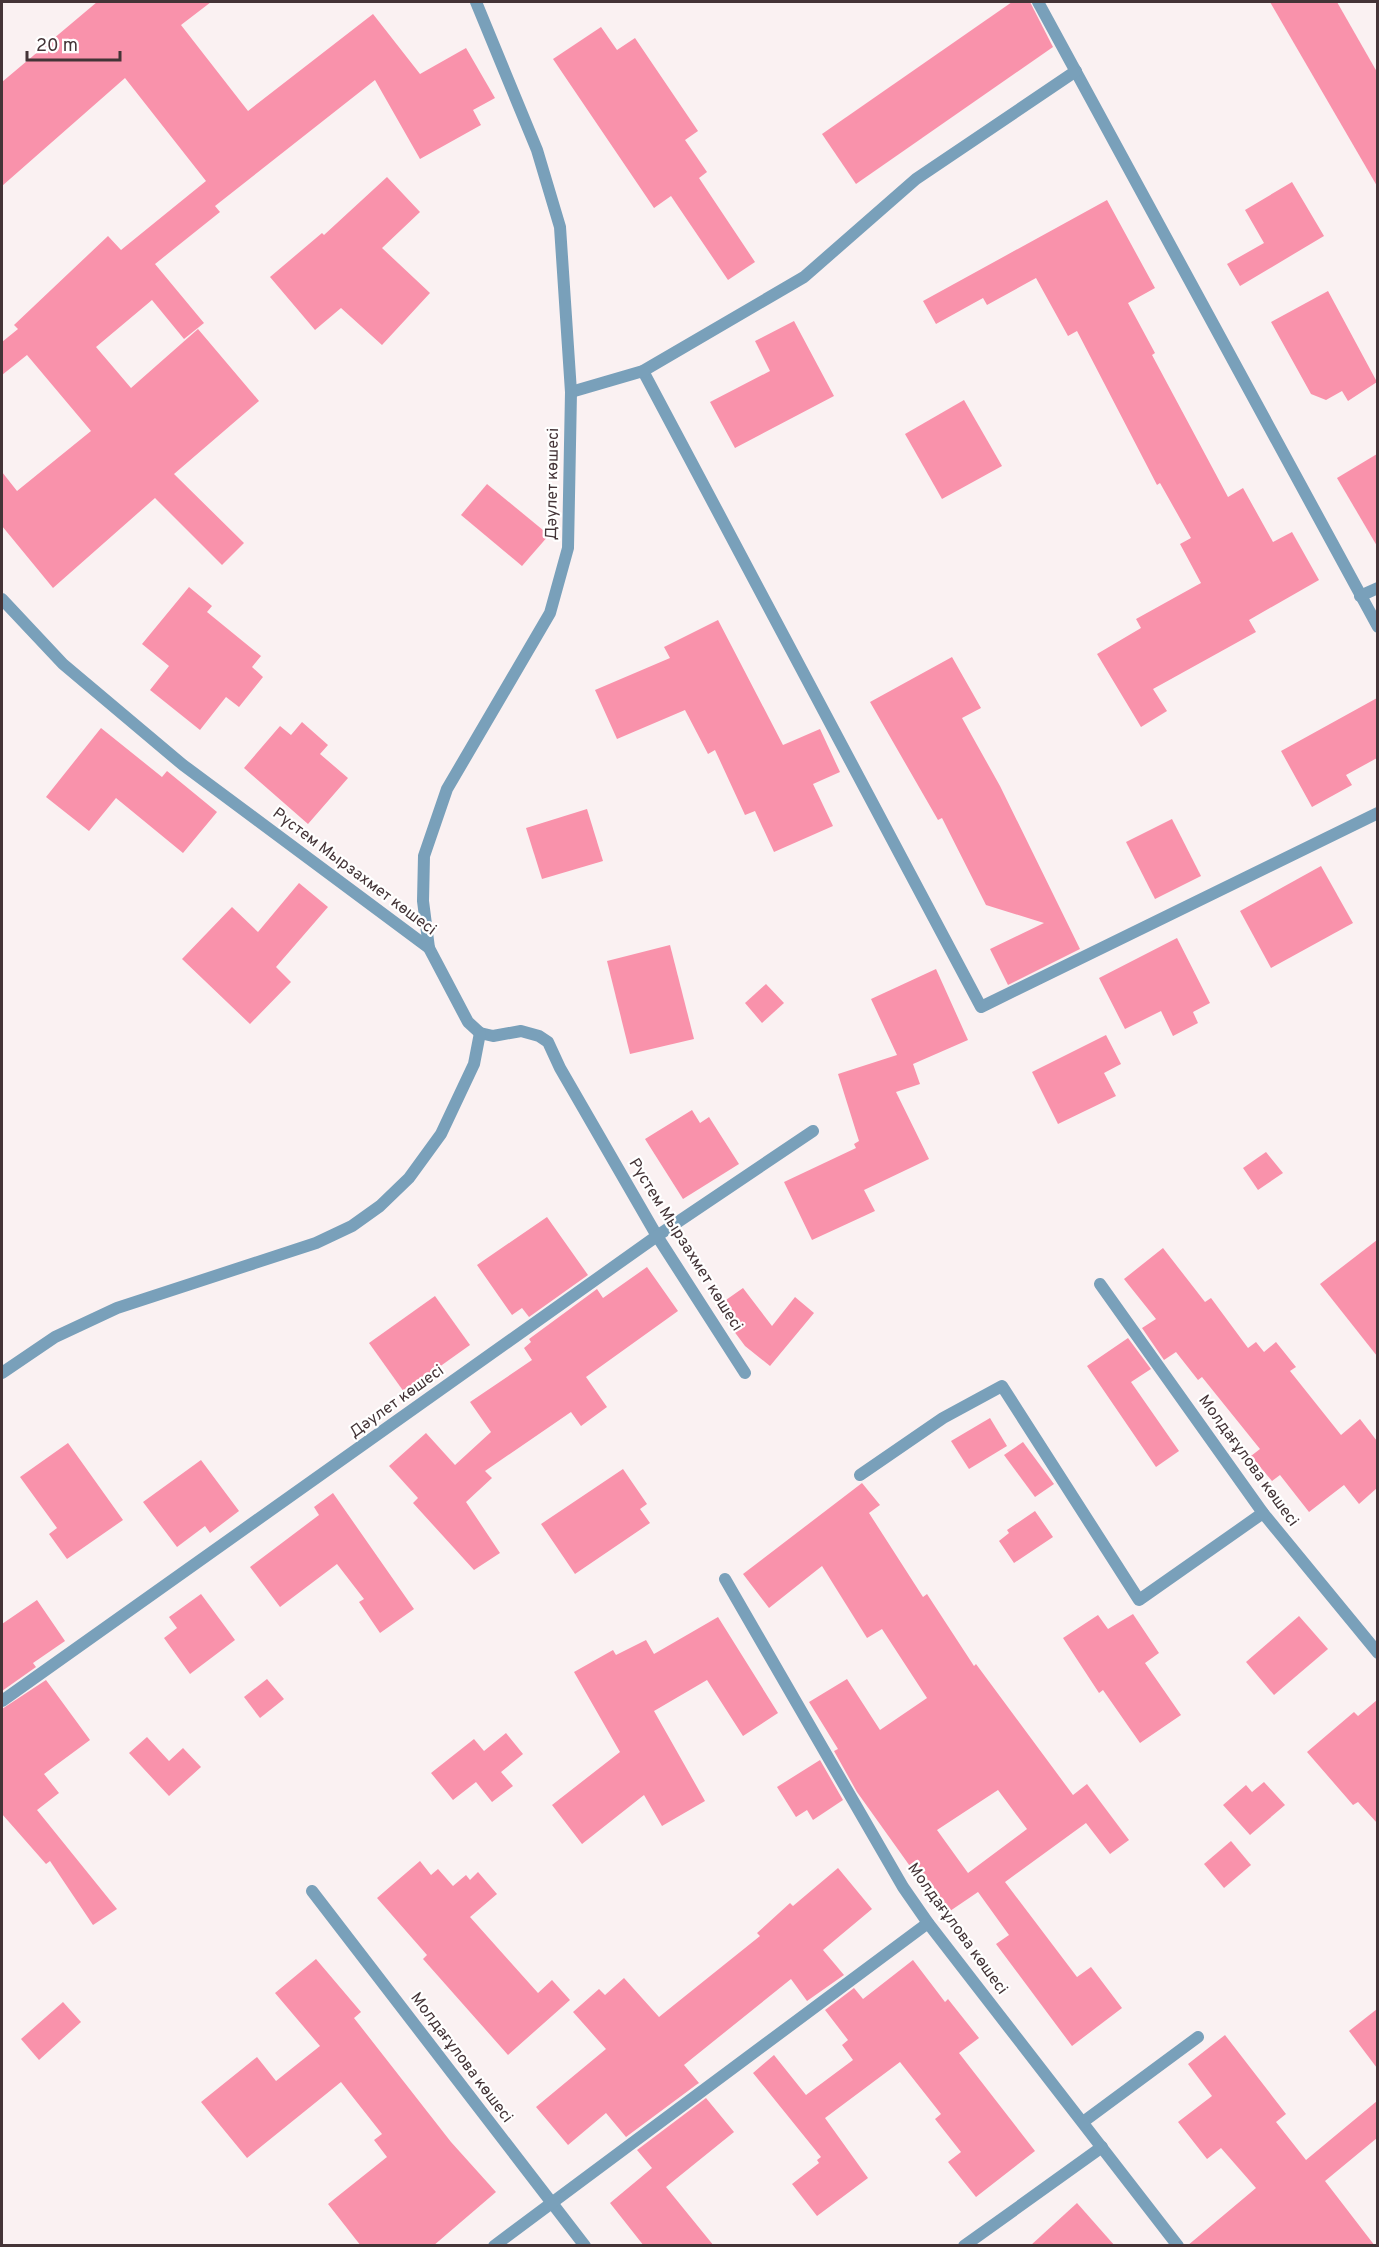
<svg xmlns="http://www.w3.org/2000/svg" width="1379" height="2247" font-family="Overpass,sans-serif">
<rect width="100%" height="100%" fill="#faf1f2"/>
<g fill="#f992ab" fill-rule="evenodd">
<path d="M 97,2 L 211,2 L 181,25 L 248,111 L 373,14 L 420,74 L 466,48 L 495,98 L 473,110 L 481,125 L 420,159 L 375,80 L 215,206 L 220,212 L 155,264 L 204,323 L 184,339 L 152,300 L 96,347 L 131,388 L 198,329 L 259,401 L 174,474 L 244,543 L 222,565 L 155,498 L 53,588 L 2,526 L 2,472 L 17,491 L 91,431 L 27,355 L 2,375 L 2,342 L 18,329 L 14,325 L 108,236 L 121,250 L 206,181 L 125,78 L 2,186 L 2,82 Z"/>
<path d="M 1012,2 L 1030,2 L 1053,47 L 856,184 L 822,134 Z"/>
<path d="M 1270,2 L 1337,2 L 1377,72 L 1377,186 Z"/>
<path d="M 601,27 L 617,50 L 635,38 L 698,131 L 685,140 L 707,172 L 699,178 L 755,262 L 728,280 L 671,196 L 654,208 L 553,59 Z"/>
<path d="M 387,177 L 420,212 L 382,248 L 430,293 L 382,345 L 341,308 L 315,330 L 270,277 L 322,233 L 324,235 Z"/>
<path d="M 1292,182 L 1324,236 L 1240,286 L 1227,264 L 1264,243 L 1245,210 Z"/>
<path d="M 1107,200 L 1155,288 L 1128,303 L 1155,353 L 1152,355 L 1228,497 L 1243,488 L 1273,542 L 1292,532 L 1319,580 L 1249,620 L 1256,632 L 1153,689 L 1167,711 L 1141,727 L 1097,654 L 1141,628 L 1136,619 L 1201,583 L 1180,544 L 1191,538 L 1160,483 L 1157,485 L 1077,331 L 1068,336 L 1036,278 L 987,305 L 983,298 L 936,324 L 923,301 Z"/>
<path d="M 1328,291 L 1377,382 L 1348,401 L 1342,391 L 1326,400 L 1311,394 L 1271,322 Z"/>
<path d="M 794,321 L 834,396 L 735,448 L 710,402 L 770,371 L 755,341 Z"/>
<path d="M 964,400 L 1002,466 L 942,499 L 905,434 Z"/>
<path d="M 1377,454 L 1377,546 L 1337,478 Z"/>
<path d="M 487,484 L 549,535 L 522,566 L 461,515 Z"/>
<path d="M 189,587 L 212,606 L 207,612 L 261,656 L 252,667 L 263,677 L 239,707 L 226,697 L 200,730 L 150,690 L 169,666 L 142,644 Z"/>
<path d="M 718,620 L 783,745 L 820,729 L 840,772 L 813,784 L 833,826 L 774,852 L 755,811 L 745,815 L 715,750 L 708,754 L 685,710 L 617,739 L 595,690 L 670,658 L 664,647 Z"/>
<path d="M 952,657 L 981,708 L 962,718 L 1000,786 L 1080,949 L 1008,985 L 990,949 L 1044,923 L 986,905 L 942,818 L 938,820 L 870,702 Z"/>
<path d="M 1377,698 L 1377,758 L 1346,775 L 1352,785 L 1312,807 L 1281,751 Z"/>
<path d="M 302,722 L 328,745 L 320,754 L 348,778 L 308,824 L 244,768 L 280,726 L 291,735 Z"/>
<path d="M 101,728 L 162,777 L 167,771 L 217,812 L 183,853 L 116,798 L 89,831 L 46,797 Z"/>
<path d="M 587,809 L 603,861 L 542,879 L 526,828 Z"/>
<path d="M 1172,819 L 1201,876 L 1155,899 L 1126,842 Z"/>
<path d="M 1321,866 L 1353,923 L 1271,968 L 1240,911 Z"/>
<path d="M 299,883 L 328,907 L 276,967 L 291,982 L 250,1024 L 182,959 L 232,907 L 258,932 Z"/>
<path d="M 1177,938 L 1210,1003 L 1193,1012 L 1198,1023 L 1173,1036 L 1161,1011 L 1125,1029 L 1099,978 Z"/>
<path d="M 670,945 L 694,1039 L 630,1054 L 607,961 Z"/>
<path d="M 936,969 L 968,1040 L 913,1064 L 920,1084 L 896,1092 L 929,1159 L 864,1190 L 875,1211 L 812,1240 L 784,1182 L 856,1148 L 854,1144 L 859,1141 L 838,1074 L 897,1055 L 871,999 Z"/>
<path d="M 766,984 L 784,1003 L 762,1023 L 745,1003 Z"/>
<path d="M 1106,1035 L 1121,1064 L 1104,1073 L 1116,1096 L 1058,1124 L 1032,1072 Z"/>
<path d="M 692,1110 L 700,1123 L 709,1117 L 739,1164 L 683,1199 L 645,1139 Z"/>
<path d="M 1266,1152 L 1283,1173 L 1258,1190 L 1243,1168 Z"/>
<path d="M 547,1217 L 588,1275 L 529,1317 L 522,1308 L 512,1315 L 477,1265 Z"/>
<path d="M 1377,1240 L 1377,1356 L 1320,1284 Z"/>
<path d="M 1163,1248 L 1205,1302 L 1211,1298 L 1248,1348 L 1256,1342 L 1264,1352 L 1276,1342 L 1296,1367 L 1290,1371 L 1341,1435 L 1360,1419 L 1377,1441 L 1377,1488 L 1359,1504 L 1344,1485 L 1309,1512 L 1280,1475 L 1272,1481 L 1251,1456 L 1260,1449 L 1202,1377 L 1198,1380 L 1176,1352 L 1164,1360 L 1142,1328 L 1156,1319 L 1124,1279 Z"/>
<path d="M 647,1267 L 678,1311 L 586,1377 L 607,1407 L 581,1426 L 571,1412 L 485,1471 L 492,1478 L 466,1502 L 500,1553 L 474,1570 L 413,1503 L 418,1498 L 389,1466 L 426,1433 L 455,1465 L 491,1432 L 470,1402 L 532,1360 L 524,1348 L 531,1342 L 529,1339 L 597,1289 L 603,1298 Z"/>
<path d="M 743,1288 L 772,1326 L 795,1297 L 814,1313 L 770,1366 L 745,1346 L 716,1307 Z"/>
<path d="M 435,1296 L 470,1345 L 404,1392 L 369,1343 Z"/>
<path d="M 1128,1338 L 1151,1369 L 1131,1382 L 1179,1451 L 1156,1467 L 1087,1366 Z"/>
<path d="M 990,1418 L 1007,1446 L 969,1469 L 951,1441 Z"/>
<path d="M 1023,1442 L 1054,1484 L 1035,1497 L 1004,1455 Z"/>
<path d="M 68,1443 L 123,1520 L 67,1559 L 49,1534 L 57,1528 L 20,1477 Z"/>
<path d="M 201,1460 L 239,1511 L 210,1533 L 205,1526 L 177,1547 L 143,1502 Z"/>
<path d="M 623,1469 L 647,1504 L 640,1509 L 650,1523 L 575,1574 L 541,1524 Z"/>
<path d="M 862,1483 L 880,1505 L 869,1513 L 923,1597 L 927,1594 L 974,1666 L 976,1664 L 1073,1795 L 1087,1784 L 1129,1840 L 1110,1854 L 1086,1823 L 1005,1882 L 1077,1977 L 1091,1967 L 1122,2008 L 1072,2046 L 996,1944 L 1009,1935 L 978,1892 L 950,1911 L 927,1879 L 922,1883 L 857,1792 L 834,1751 L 838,1749 L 809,1702 L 847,1679 L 880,1730 L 927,1698 L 882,1629 L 867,1638 L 822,1566 L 769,1608 L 743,1574 ZM 998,1790 L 1027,1829 L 968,1873 L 937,1830 Z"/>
<path d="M 333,1493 L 414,1609 L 380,1633 L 359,1602 L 364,1599 L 337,1564 L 280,1607 L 250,1567 L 319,1515 L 314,1507 Z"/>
<path d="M 1035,1511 L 1053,1537 L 1014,1563 L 999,1541 L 1009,1533 L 1007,1530 Z"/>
<path d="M 201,1594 L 235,1640 L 190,1674 L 164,1638 L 177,1628 L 169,1617 Z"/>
<path d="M 37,1600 L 65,1641 L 33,1663 L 36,1667 L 2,1691 L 2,1624 Z"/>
<path d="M 1133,1614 L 1159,1653 L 1145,1663 L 1181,1715 L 1140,1743 L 1103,1690 L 1099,1693 L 1063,1638 L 1098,1615 L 1108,1629 Z"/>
<path d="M 1299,1616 L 1328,1649 L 1274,1695 L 1246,1662 Z"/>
<path d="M 718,1617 L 778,1713 L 743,1736 L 707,1680 L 654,1711 L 705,1801 L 662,1826 L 644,1795 L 582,1844 L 552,1805 L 620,1752 L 574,1672 L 613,1650 L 616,1655 L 646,1640 L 654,1654 Z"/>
<path d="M 267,1679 L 284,1699 L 260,1718 L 244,1697 Z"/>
<path d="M 46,1680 L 90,1740 L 44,1774 L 59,1793 L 37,1810 L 117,1909 L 93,1925 L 50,1861 L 46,1864 L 2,1814 L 2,1709 Z"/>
<path d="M 1377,1700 L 1377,1823 L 1358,1802 L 1353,1805 L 1307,1752 L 1354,1712 L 1358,1716 Z"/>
<path d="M 506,1733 L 523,1754 L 501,1772 L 513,1786 L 492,1802 L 476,1782 L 453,1800 L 431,1773 L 474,1739 L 484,1751 Z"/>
<path d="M 147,1737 L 169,1761 L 183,1748 L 201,1767 L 169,1796 L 129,1753 Z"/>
<path d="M 820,1760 L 843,1800 L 813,1820 L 807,1810 L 796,1817 L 777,1787 Z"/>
<path d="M 1264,1782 L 1285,1805 L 1250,1835 L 1223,1805 L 1246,1785 L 1252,1792 Z"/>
<path d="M 1231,1841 L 1251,1865 L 1224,1888 L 1204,1864 Z"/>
<path d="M 420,1861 L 431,1875 L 438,1869 L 453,1886 L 466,1875 L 470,1880 L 478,1872 L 497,1894 L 470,1917 L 538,1993 L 552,1980 L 570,2000 L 508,2055 L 423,1959 L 427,1955 L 377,1898 Z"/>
<path d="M 838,1868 L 872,1909 L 823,1950 L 844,1975 L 807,2001 L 791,1979 L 684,2065 L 699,2083 L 696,2085 L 626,2137 L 606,2113 L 568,2145 L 536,2107 L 606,2049 L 573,2012 L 599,1989 L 605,1995 L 624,1978 L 659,2017 L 760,1936 L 757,1933 L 790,1903 L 793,1906 Z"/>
<path d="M 316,1959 L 361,2012 L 354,2018 L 451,2142 L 496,2192 L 433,2246 L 361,2246 L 328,2204 L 387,2157 L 374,2140 L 382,2134 L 341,2082 L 247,2158 L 201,2102 L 257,2057 L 276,2081 L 320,2046 L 275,1993 Z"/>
<path d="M 913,1960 L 945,2002 L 948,1999 L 979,2038 L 959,2053 L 1035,2151 L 976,2197 L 948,2162 L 961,2152 L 935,2119 L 941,2114 L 900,2062 L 825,2118 L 868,2178 L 817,2216 L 792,2184 L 819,2163 L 817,2160 L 821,2157 L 753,2073 L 774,2055 L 806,2095 L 853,2060 L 842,2045 L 848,2040 L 825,2010 L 854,1988 L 863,1999 Z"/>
<path d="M 63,2002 L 81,2022 L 39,2060 L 21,2039 Z"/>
<path d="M 1377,2009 L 1377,2068 L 1349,2031 Z"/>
<path d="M 1225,2035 L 1286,2114 L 1276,2122 L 1306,2160 L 1377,2101 L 1377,2138 L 1325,2181 L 1375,2246 L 1187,2246 L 1256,2188 L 1221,2148 L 1207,2159 L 1178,2122 L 1212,2096 L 1188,2064 Z"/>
<path d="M 706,2098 L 734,2132 L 666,2187 L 714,2246 L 644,2246 L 610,2203 L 652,2168 L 637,2150 Z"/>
<path d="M 1077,2203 L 1115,2246 L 1030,2246 Z"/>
</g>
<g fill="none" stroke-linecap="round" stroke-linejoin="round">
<g stroke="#79a0ba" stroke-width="12">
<path d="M 1038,2 L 1378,627"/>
<path d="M 643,371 L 981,1007 L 1378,813"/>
<path d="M 571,392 L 643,371 L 804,277 L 916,179 L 1076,71"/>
<path d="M 1360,596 L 1378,588"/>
<path d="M 2,599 L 63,664 L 183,765 L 429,948 L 468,1022 L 480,1033 L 493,1036 L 521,1031 L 539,1036 L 548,1042 L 560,1068 L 657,1236 L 745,1373"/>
<path d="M 429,948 L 423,901 L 424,856 L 447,789 L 550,613 L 568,548 L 571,392 L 560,227 L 537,150 L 476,2"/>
<path d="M 1100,1284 L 1263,1513 L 1378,1653"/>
<path d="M 2,1373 L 55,1337 L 117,1308 L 316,1243 L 352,1226 L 380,1206 L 409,1178 L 441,1134 L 474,1064 L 480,1033"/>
<path d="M 860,1475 L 943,1418 L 1002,1386 L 1139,1600 L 1263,1513"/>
<path d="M 725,1579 L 903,1887 L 928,1923 L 1178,2246"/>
<path d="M 2,1701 L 657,1236 L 813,1131"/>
<path d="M 312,1891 L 585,2246"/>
<path d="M 1083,2122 L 1198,2037"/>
<path d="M 494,2246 L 928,1923"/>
<path d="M 964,2246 L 1102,2147"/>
</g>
</g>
<g text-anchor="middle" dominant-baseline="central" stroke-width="4.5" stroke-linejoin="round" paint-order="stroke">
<g font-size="16" fill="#443437" stroke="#fff">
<text transform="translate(553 484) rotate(-89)">Дәулет көшесі</text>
<text transform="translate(354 872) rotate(37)">Рүстем Мырзахмет көшесі</text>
<text transform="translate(685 1245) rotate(58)">Рүстем Мырзахмет көшесі</text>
<text transform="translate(397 1402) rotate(-36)">Дәулет көшесі</text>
<text transform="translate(1248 1461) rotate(54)">Молдағұлова көшесі</text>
<text transform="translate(957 1929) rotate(54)">Молдағұлова көшесі</text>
<text transform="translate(461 2058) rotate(53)">Молдағұлова көшесі</text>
</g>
</g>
<rect width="1379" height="2247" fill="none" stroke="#443437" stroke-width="6"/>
<path d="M27 51v9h93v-9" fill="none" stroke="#443437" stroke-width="3"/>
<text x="36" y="51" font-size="18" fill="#443437" stroke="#ffffff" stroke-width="4.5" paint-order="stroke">20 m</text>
</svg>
